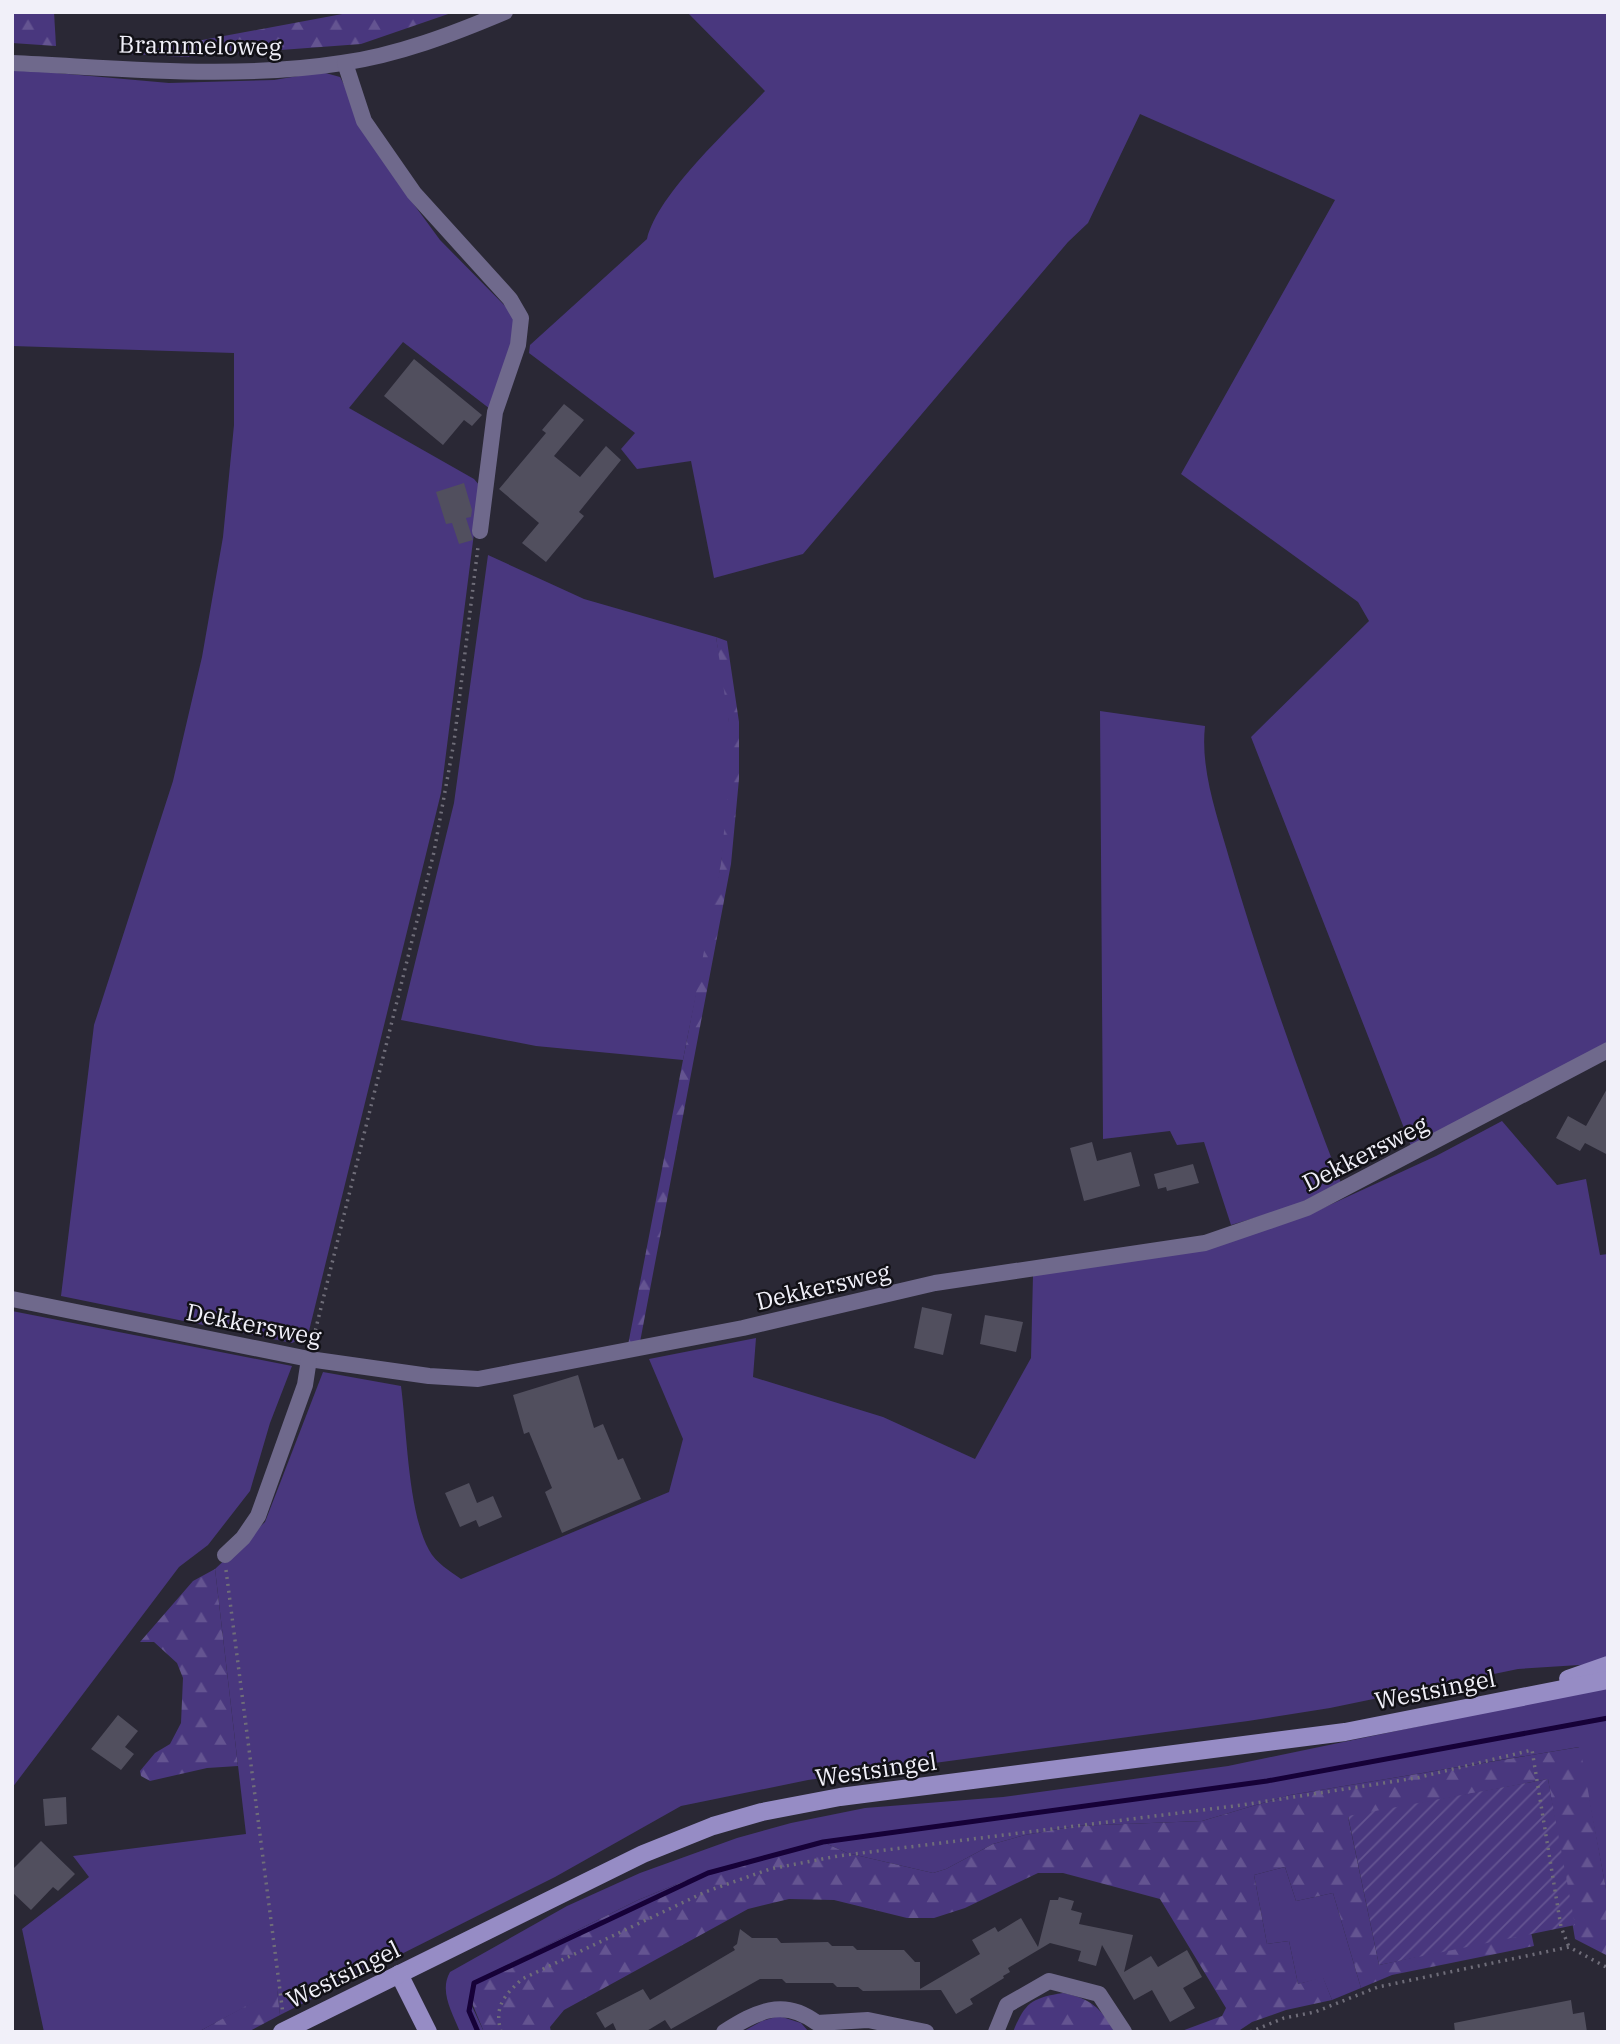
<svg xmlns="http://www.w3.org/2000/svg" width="1620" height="2044" font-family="'IBM Plex Serif',serif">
<defs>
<pattern id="forest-firs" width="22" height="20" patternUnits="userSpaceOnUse" patternTransform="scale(1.75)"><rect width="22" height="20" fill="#49377e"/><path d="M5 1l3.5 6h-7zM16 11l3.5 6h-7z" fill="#645491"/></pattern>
<pattern id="garden-furrows" width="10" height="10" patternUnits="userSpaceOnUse" patternTransform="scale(1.75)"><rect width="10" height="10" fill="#49377e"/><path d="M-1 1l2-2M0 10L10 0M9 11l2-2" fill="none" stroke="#645491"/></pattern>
</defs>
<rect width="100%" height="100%" fill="#2a2835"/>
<g fill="#49377e">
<path d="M 687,12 L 1608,12 L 1608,1048 L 1411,1146 L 1251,737 L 1369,621 L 1358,602 L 1181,474 L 1335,200 L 1140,114 L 1088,223 L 1068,242 L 803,554 L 714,578 L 691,461 L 637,469 L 621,449 L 635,433 L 529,353 L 530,345 L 647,239 C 658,193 732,127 765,91 Z"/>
<path d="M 12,69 L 169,83 L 274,80 L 322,72 L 340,77 L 396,180 L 440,240 L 512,313 L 515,330 L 494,412 L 403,342 L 349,408 L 474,479 L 480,486 L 441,793 L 308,1335 L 292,1343 L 61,1296 L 94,1025 L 173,781 L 202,657 L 223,537 L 234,425 L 234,353 L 12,346 Z"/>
<path d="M 488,555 L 584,599 L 716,637 C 721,666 727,694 729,722 C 736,835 704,950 683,1060 L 536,1046 L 401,1020 L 454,803 Z"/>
<path d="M 1100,711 L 1205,726 C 1200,771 1218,818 1230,861 C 1262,970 1300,1077 1341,1183 L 1294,1206 L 1231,1225 L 1204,1142 L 1177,1145 L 1170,1131 L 1103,1139 Z"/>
<path d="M 1502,1121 L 1557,1185 L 1586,1179 L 1600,1255 L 1608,1254 L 1608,1659 L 1595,1664 L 1518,1669 L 1330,1708 L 1248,1721 L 808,1780 L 681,1806 L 555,1877 L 280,2015 L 277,1990 L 198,2032 L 44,2032 L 22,1929 L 89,1877 L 73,1856 L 246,1834 L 215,1569 L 265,1522 L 323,1372 L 401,1386 C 407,1431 408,1512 429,1550 C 436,1563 450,1571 461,1579 L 669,1492 L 683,1439 L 649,1359 L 756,1338 L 753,1377 L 883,1417 L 975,1459 L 1031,1358 L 1033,1275 L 1310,1214 L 1436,1156 Z"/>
<path d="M 12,1311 L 292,1366 L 270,1423 L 250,1491 L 208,1545 L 179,1567 L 12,1788 Z"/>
<path d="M 1608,1687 L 1608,1900 L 1579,1747 L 1290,1795 L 1202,1821 L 1075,1826 L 1025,1835 L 993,1844 L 946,1869 L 933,1873 L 847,1853 L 823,1842 L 802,1846 L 692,1878 L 638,1900 L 483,1977 L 470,2002 L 484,2032 L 460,2032 C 452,2012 439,1991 450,1972 L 567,1906 L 640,1873 L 737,1838 L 791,1823 L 865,1808 L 1003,1797 L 1228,1766 Z"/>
<path d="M 1285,1867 L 1296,1901 L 1333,1893 L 1361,1988 L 1332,2000 L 1323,1978 L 1298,1984 L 1289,1941 L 1267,1944 L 1254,1875 Z"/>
<path d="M 779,2016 L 801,2023 L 809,2032 L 742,2032 L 762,2021 Z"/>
</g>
<g fill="url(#forest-firs)">
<path d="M 12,12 L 54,12 L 56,46 L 12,43 Z"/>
<path d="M 353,12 L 454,12 L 361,44 L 188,57 L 127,54 Z"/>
<path d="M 716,637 L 727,641 L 739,722 L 739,779 L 731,864 L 640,1342 L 628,1345 L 721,863 L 729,779 L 729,724 Z"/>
<path d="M 215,1569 L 238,1766 L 207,1768 L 150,1781 L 141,1776 L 140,1771 L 155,1753 L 170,1744 L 181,1723 L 183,1678 L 177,1663 L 154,1642 L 140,1642 L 193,1581 Z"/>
<path d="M 1580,1747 L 1608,1900 L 1608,1956 L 1575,1939 L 1548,1779 L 1348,1817 L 1379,1965 L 1531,1932 L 1534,1946 L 1392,1975 L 1361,1988 L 1333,1893 L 1296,1901 L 1285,1867 L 1254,1875 L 1267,1944 L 1289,1941 L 1298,1984 L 1323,1977 L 1332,2000 L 1286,2010 L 1252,2022 L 1237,2032 L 1179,2032 L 1222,2016 L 1226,2008 L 1160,1899 L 1063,1873 L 1038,1873 L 965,1908 L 934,1918 L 907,1918 L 834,1900 L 789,1899 L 748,1909 L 564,2010 L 550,2027 L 551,2032 L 484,2032 L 467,1991 L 483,1977 L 638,1900 L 692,1878 L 802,1846 L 823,1842 L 847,1853 L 933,1873 L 946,1869 L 993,1844 L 1025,1835 L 1075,1826 L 1202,1821 L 1290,1795 Z"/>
<path d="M 277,1989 L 280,2015 L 248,2032 L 198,2032 Z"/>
<path d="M 1063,1993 C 1090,1998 1101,2008 1115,2032 L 1013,2032 C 1025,2002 1032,1998 1063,1993 Z"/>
</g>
<path fill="url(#garden-furrows)" d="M 1548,1779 L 1575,1925 L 1379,1965 L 1348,1816 Z"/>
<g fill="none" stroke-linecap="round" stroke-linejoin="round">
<path stroke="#160138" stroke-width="5" d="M 478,2032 L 469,2011 L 474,1983 L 708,1873 L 823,1842 L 1267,1781 L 1608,1718"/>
</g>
<g fill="#514f5e">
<path d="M 414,359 L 482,415 L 472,426 L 464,420 L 443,445 L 384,396 Z"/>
<path d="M 564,404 L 584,420 L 554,456 L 580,477 L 606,446 L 621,460 L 579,512 L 584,516 L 546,562 L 522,543 L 539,523 L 499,489 L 546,433 L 542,430 Z"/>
<path d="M 464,483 L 472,510 L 471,517 L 466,518 L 473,540 L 459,544 L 452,523 L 446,524 L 436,492 Z"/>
<path d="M 1608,1087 L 1608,1155 L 1585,1143 L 1580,1151 L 1556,1138 L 1568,1116 L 1586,1126 Z"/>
<path d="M 1092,1142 L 1097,1161 L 1131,1152 L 1140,1186 L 1084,1201 L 1070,1148 Z"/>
<path d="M 1193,1164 L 1199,1183 L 1167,1191 L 1166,1187 L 1158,1189 L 1154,1174 Z"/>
<path d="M 922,1307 L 952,1314 L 943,1355 L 914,1348 Z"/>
<path d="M 985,1315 L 1023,1322 L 1016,1352 L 980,1344 Z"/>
<path d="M 578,1375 L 594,1428 L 603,1424 L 618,1460 L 623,1458 L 641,1499 L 562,1533 L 545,1492 L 552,1488 L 529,1432 L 524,1434 L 513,1395 Z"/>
<path d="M 469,1483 L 477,1503 L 493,1496 L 502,1517 L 479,1527 L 476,1520 L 460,1527 L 445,1493 Z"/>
<path d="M 118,1715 L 138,1731 L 125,1747 L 134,1754 L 121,1770 L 91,1749 Z"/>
<path d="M 66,1797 L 67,1824 L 45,1826 L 43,1799 Z"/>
<path d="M 41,1841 L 75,1874 L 58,1891 L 53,1887 L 31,1910 L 12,1892 L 12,1870 Z"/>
<path d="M 1059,1897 L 1074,1901 L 1071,1910 L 1082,1913 L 1079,1924 L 1133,1935 L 1124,1972 L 1151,1956 L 1158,1967 L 1187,1950 L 1202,1977 L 1183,1988 L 1195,2008 L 1170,2022 L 1152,1990 L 1134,2000 L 1102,1945 L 1096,1966 L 1078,1961 L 1081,1951 L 1050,1943 L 1008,1968 L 1010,1972 L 1003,1976 L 1004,1978 L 970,1999 L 973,2004 L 956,2014 L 941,1990 L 863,1991 L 858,1987 L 837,1987 L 833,1983 L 786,1983 L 782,1979 L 760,1979 L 671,2029 L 665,2020 L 645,2032 L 617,2032 L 613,2023 L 605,2028 L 596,2013 L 643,1989 L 650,2000 L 674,1986 L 735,1950 L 733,1947 L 737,1944 L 740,1929 L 752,1938 L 777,1938 L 781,1943 L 828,1942 L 832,1946 L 853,1946 L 857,1950 L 904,1950 L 915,1962 L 920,1962 L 920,1989 L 980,1954 L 972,1940 L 995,1927 L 998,1932 L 1021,1918 L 1038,1947 L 1050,1900 L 1058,1900 Z"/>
<path d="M 1571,2000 L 1573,2014 L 1584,2012 L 1587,2032 L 1455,2032 L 1454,2023 Z"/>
</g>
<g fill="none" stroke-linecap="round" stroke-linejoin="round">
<g stroke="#6f6d79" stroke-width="3.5" stroke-dasharray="2 5" stroke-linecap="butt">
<path d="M 312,1344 L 434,852 L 454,742 L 478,547"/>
<path d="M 226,1570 L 283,2014"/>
<path d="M 501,2032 C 494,2006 504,1996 522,1979 L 705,1892 L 770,1869 L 838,1856 L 1242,1805 L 1416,1778 L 1532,1750 L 1561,1927 L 1569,1947"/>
<path d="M 1250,2032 L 1284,2018 L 1315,2012 L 1378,1987 L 1569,1947 L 1608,1968"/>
</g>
<g stroke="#6f698c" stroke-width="16">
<path d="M 12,63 C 122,68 233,80 342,63 C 398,55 453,34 505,12"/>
<path d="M 345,63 L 364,121 L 414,193 L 510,299 L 521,318 L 518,345 L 495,412 L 480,531"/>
<path d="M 12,1299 L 309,1359 L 429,1376 L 478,1379 L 743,1328 L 935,1283 L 1205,1243 L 1307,1208 L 1608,1050"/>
<path d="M 225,1555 L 243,1538 L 258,1516 L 305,1385 L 309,1359"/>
<path d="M 724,2032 C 756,2012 783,1997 817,2023 L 868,2020 L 926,2032"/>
<path d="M 996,2032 L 1007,2005 L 1049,1981 L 1099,1994 L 1124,2032"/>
</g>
<g stroke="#968cc5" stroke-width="18">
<path d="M 1568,1679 L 1608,1665"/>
<path d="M 399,1974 L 428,2032"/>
<path d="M 282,2032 L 643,1854 L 713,1826 L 762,1812 L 840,1797 L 1345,1732 L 1608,1680"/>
</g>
</g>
<g text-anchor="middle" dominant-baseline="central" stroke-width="5" stroke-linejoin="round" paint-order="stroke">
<g font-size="24" fill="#f1f0f9" stroke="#121117">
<text transform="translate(200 45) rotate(1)">Brammeloweg</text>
<text transform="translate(1365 1153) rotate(-27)">Dekkersweg</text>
<text transform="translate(823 1286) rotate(-13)">Dekkersweg</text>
<text transform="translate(254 1324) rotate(11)">Dekkersweg</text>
<text transform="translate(1435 1689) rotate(-11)">Westsingel</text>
<text transform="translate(876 1769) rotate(-8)">Westsingel</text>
<text transform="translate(343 1974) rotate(-26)">Westsingel</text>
</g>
</g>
<rect width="1620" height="2044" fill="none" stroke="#f1f0f9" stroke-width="28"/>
</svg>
